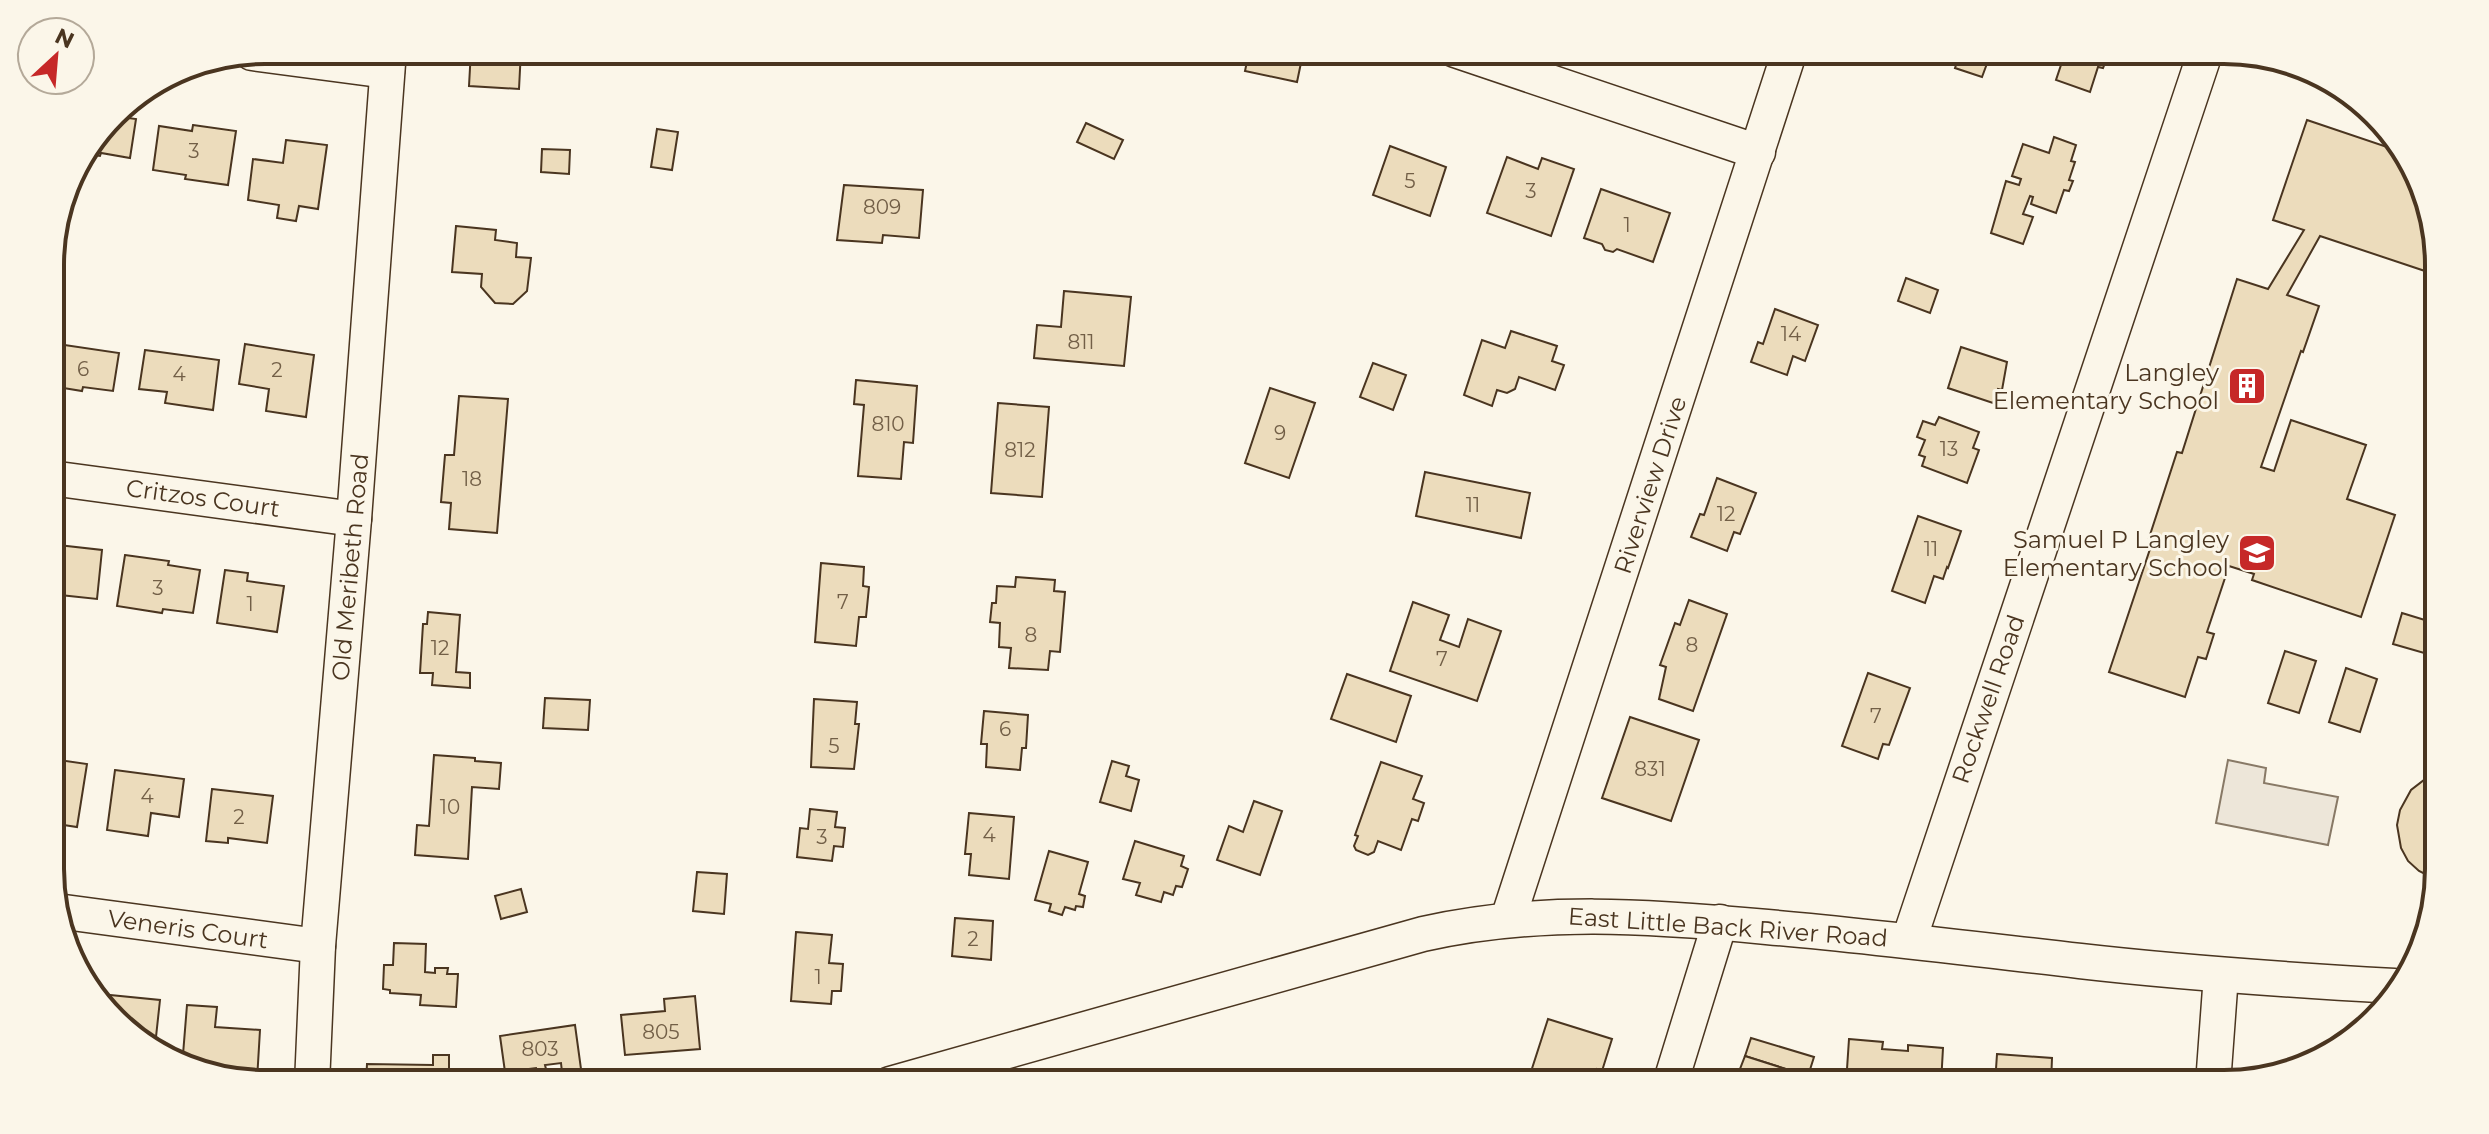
<svg xmlns="http://www.w3.org/2000/svg" width="2489" height="1134" font-family="Montserrat,sans-serif">
<rect width="100%" height="100%" fill="#fbf6e9"/>
<path fill="#ede6d9" stroke="#887966" stroke-width="2" d="M 2228,760 L 2266,768 L 2264,783 L 2338,797 L 2328,845 L 2216,823 Z"/>
<g fill="#ecdcbc" stroke="#4a3520" stroke-width="2">
<path d="M 471,50 L 521,50 L 519,89 L 469,86 Z"/>
<path d="M 1239,50 L 1314,50 L 1312,60 L 1302,58 L 1297,82 L 1245,71 L 1249,52 Z"/>
<path d="M 1961,50 L 1992,50 L 1982,77 L 1955,68 Z"/>
<path d="M 2058,50 L 2104,50 L 2102,56 L 2107,58 L 2103,68 L 2098,67 L 2090,92 L 2056,80 L 2064,56 L 2056,54 Z"/>
<path d="M 114,116 L 136,119 L 130,158 L 101,153 L 100,156 L 85,154 Z"/>
<path d="M 2307,120 L 2402,152 L 2437,238 L 2437,275 L 2320,236 L 2287,295 L 2319,306 L 2303,352 L 2301,351 L 2261,467 L 2274,471 L 2291,420 L 2366,445 L 2347,499 L 2395,515 L 2361,617 L 2252,580 L 2254,574 L 2229,566 L 2207,632 L 2214,634 L 2206,659 L 2198,657 L 2185,697 L 2109,672 L 2153,540 L 2149,538 L 2177,452 L 2182,453 L 2237,279 L 2268,289 L 2304,230 L 2273,220 Z"/>
<path d="M 1086,123 L 1123,140 L 1114,159 L 1077,142 Z"/>
<path d="M 193,125 L 236,131 L 228,185 L 185,179 L 186,175 L 153,170 L 159,126 L 192,131 Z"/>
<path d="M 657,129 L 678,132 L 672,170 L 651,167 Z"/>
<path d="M 2054,137 L 2076,145 L 2071,161 L 2075,162 L 2069,180 L 2073,181 L 2069,191 L 2064,190 L 2056,213 L 2031,204 L 2033,197 L 2030,196 L 2023,214 L 2033,217 L 2023,244 L 1991,233 L 2006,181 L 2019,185 L 2021,179 L 2012,176 L 2023,144 L 2049,153 Z"/>
<path d="M 286,140 L 327,145 L 318,209 L 299,206 L 296,221 L 277,218 L 279,205 L 248,200 L 253,159 L 283,163 Z"/>
<path d="M 1390,146 L 1446,167 L 1430,216 L 1373,195 Z"/>
<path d="M 542,149 L 570,150 L 569,174 L 541,172 Z"/>
<path d="M 1507,157 L 1538,169 L 1542,158 L 1574,169 L 1551,236 L 1487,213 Z"/>
<path d="M 844,185 L 923,190 L 919,238 L 883,235 L 882,243 L 837,240 Z"/>
<path d="M 1601,189 L 1670,213 L 1653,262 L 1617,249 L 1613,252 L 1605,250 L 1602,244 L 1584,238 Z"/>
<path d="M 456,226 L 496,230 L 495,240 L 517,243 L 516,257 L 531,258 L 527,291 L 513,304 L 495,303 L 481,287 L 482,274 L 452,272 Z"/>
<path d="M 1906,278 L 1938,290 L 1930,313 L 1898,301 Z"/>
<path d="M 1064,291 L 1131,297 L 1124,366 L 1034,358 L 1037,325 L 1061,327 Z"/>
<path d="M 1775,309 L 1818,325 L 1805,361 L 1793,356 L 1787,375 L 1751,362 L 1758,342 L 1763,344 Z"/>
<path d="M 1511,331 L 1557,346 L 1552,361 L 1564,365 L 1555,390 L 1519,377 L 1515,389 L 1507,393 L 1497,390 L 1492,406 L 1464,395 L 1482,340 L 1505,348 Z"/>
<path d="M 51,343 L 119,353 L 113,391 L 83,387 L 82,391 L 51,386 Z"/>
<path d="M 245,344 L 314,355 L 306,417 L 266,411 L 269,389 L 239,384 Z"/>
<path d="M 1961,347 L 2007,362 L 2002,390 L 1998,389 L 1993,403 L 1948,388 Z"/>
<path d="M 145,350 L 219,360 L 213,410 L 165,403 L 167,392 L 139,389 Z"/>
<path d="M 1373,363 L 1406,375 L 1393,410 L 1360,397 Z"/>
<path d="M 856,380 L 917,386 L 913,443 L 904,442 L 901,479 L 858,476 L 864,405 L 854,404 Z"/>
<path d="M 1270,388 L 1315,403 L 1289,478 L 1245,463 Z"/>
<path d="M 459,396 L 508,399 L 497,533 L 449,529 L 451,503 L 441,502 L 445,455 L 454,455 Z"/>
<path d="M 998,403 L 1049,407 L 1042,497 L 991,493 Z"/>
<path d="M 1939,417 L 1979,432 L 1973,448 L 1979,450 L 1967,483 L 1922,466 L 1925,457 L 1919,455 L 1925,440 L 1917,437 L 1923,421 L 1935,425 Z"/>
<path d="M 1425,472 L 1530,493 L 1521,538 L 1416,516 Z"/>
<path d="M 1717,478 L 1756,493 L 1740,534 L 1734,532 L 1727,551 L 1691,537 L 1700,514 L 1704,515 Z"/>
<path d="M 1918,516 L 1961,531 L 1948,568 L 1947,567 L 1943,579 L 1934,576 L 1925,603 L 1892,591 Z"/>
<path d="M 58,545 L 102,550 L 97,599 L 51,594 L 51,548 L 57,549 Z"/>
<path d="M 125,555 L 169,561 L 168,565 L 200,570 L 193,613 L 163,609 L 162,613 L 117,606 Z"/>
<path d="M 821,563 L 864,567 L 863,586 L 869,587 L 866,617 L 859,617 L 856,646 L 815,642 Z"/>
<path d="M 225,570 L 248,573 L 247,581 L 284,586 L 277,632 L 217,623 Z"/>
<path d="M 1016,577 L 1055,580 L 1054,591 L 1065,592 L 1060,652 L 1050,651 L 1048,670 L 1009,668 L 1011,648 L 999,647 L 1000,623 L 990,622 L 992,603 L 996,603 L 997,586 L 1015,587 Z"/>
<path d="M 1689,600 L 1727,614 L 1693,711 L 1659,699 L 1666,667 L 1660,665 L 1675,623 L 1680,625 Z"/>
<path d="M 1413,602 L 1449,615 L 1440,640 L 1459,647 L 1468,619 L 1501,631 L 1477,701 L 1390,671 Z"/>
<path d="M 428,612 L 460,615 L 456,672 L 470,673 L 470,688 L 432,685 L 433,673 L 420,673 L 423,624 L 427,624 Z"/>
<path d="M 2402,613 L 2438,624 L 2438,657 L 2393,644 Z"/>
<path d="M 2285,651 L 2316,661 L 2299,713 L 2268,703 Z"/>
<path d="M 2346,668 L 2377,679 L 2360,732 L 2329,722 Z"/>
<path d="M 1868,673 L 1910,688 L 1889,745 L 1883,744 L 1878,759 L 1842,746 Z"/>
<path d="M 1347,674 L 1411,696 L 1396,742 L 1331,719 Z"/>
<path d="M 545,698 L 590,700 L 588,730 L 543,728 Z"/>
<path d="M 814,699 L 857,702 L 855,724 L 859,724 L 854,769 L 811,767 Z"/>
<path d="M 984,711 L 1028,715 L 1026,748 L 1022,748 L 1020,770 L 986,767 L 987,744 L 981,744 Z"/>
<path d="M 1630,717 L 1699,740 L 1671,821 L 1602,798 Z"/>
<path d="M 434,755 L 475,758 L 475,761 L 501,763 L 499,789 L 472,787 L 468,859 L 415,855 L 417,825 L 429,826 Z"/>
<path d="M 52,759 L 87,764 L 77,827 L 57,824 L 58,821 L 52,820 Z"/>
<path d="M 1112,761 L 1129,766 L 1126,776 L 1139,780 L 1131,811 L 1100,802 Z"/>
<path d="M 1381,762 L 1422,776 L 1413,799 L 1424,803 L 1418,821 L 1412,819 L 1401,850 L 1378,841 L 1374,852 L 1368,855 L 1356,850 L 1354,846 L 1358,836 L 1355,835 Z"/>
<path d="M 115,770 L 184,779 L 179,817 L 151,813 L 148,836 L 107,830 Z"/>
<path d="M 2438,775 L 2439,869 L 2437,880 L 2419,871 L 2408,861 L 2401,848 L 2397,825 L 2400,810 L 2411,790 L 2424,780 Z"/>
<path d="M 212,789 L 273,796 L 267,843 L 228,838 L 228,843 L 206,841 Z"/>
<path d="M 1254,801 L 1282,811 L 1260,875 L 1217,860 L 1229,826 L 1243,832 Z"/>
<path d="M 810,809 L 837,812 L 835,827 L 845,828 L 843,847 L 834,846 L 832,861 L 797,857 L 800,828 L 808,829 Z"/>
<path d="M 969,813 L 1014,817 L 1009,879 L 969,875 L 971,854 L 965,854 Z"/>
<path d="M 1135,841 L 1184,856 L 1181,866 L 1188,869 L 1182,887 L 1176,886 L 1173,895 L 1164,892 L 1161,902 L 1136,895 L 1140,883 L 1123,879 Z"/>
<path d="M 1049,851 L 1088,862 L 1079,894 L 1085,896 L 1083,907 L 1076,906 L 1075,910 L 1065,907 L 1062,915 L 1049,911 L 1051,904 L 1035,900 Z"/>
<path d="M 697,872 L 727,874 L 724,914 L 693,911 Z"/>
<path d="M 521,889 L 527,912 L 501,919 L 495,896 Z"/>
<path d="M 955,918 L 993,921 L 991,960 L 952,956 Z"/>
<path d="M 796,932 L 832,935 L 829,963 L 843,964 L 841,991 L 832,991 L 831,1004 L 791,1001 Z"/>
<path d="M 394,943 L 426,944 L 425,972 L 435,973 L 435,968 L 448,968 L 447,974 L 458,974 L 456,1007 L 420,1005 L 421,995 L 390,993 L 390,990 L 383,989 L 384,965 L 393,965 Z"/>
<path d="M 100,994 L 160,1000 L 155,1046 L 99,1003 Z"/>
<path d="M 695,996 L 700,1049 L 625,1055 L 621,1015 L 665,1011 L 664,999 Z"/>
<path d="M 187,1005 L 217,1007 L 215,1027 L 260,1030 L 257,1080 L 182,1067 Z"/>
<path d="M 1548,1019 L 1612,1039 L 1602,1071 L 1597,1069 L 1592,1084 L 1527,1084 Z"/>
<path d="M 575,1025 L 581,1069 L 562,1072 L 561,1063 L 545,1065 L 547,1073 L 537,1075 L 536,1068 L 505,1072 L 500,1036 Z"/>
<path d="M 1751,1038 L 1814,1057 L 1808,1076 L 1745,1056 Z"/>
<path d="M 1849,1039 L 1883,1042 L 1882,1049 L 1908,1051 L 1908,1045 L 1943,1048 L 1941,1084 L 1846,1084 Z"/>
<path d="M 1997,1054 L 2052,1058 L 2051,1084 L 1995,1084 Z"/>
<path d="M 433,1055 L 449,1055 L 449,1070 L 453,1070 L 453,1084 L 366,1084 L 367,1064 L 433,1065 Z"/>
<path d="M 1745,1056 L 1808,1076 L 1806,1084 L 1744,1084 L 1747,1072 L 1740,1069 Z"/>
</g>
<g fill="none" stroke-linecap="round" stroke-linejoin="round">
<defs>
<g id="minor">
<path d="M 1455,50 L 1758,152"/>
<path d="M 252,53 L 387,71"/>
<path d="M 51,478 L 354,519"/>
<path d="M 57,911 L 318,946"/>
<path d="M 1508,919 L 1790,50"/>
<path d="M 1909,940 L 2206,50"/>
<path d="M 312,1084 L 318,946 L 354,519 L 389,50"/>
<path d="M 890,1084 L 1423,934 C 1538,908 1650,916 1767,927 C 1871,936 1975,949 2080,961 C 2184,973 2289,980 2394,986"/>
<path d="M 1670,1084 L 1720,922"/>
<path d="M 2213,1084 L 2221,975"/>
</g>
</defs>
<use href="#minor" stroke="#4a3520" stroke-width="37"/>
<use href="#minor" stroke="#fbf6e9" stroke-width="34"/>
</g>
<defs>
<symbol id="building-square" viewBox="-11 -11 22 22"><rect x="-9" y="-9" width="18" height="18" rx="4" fill="#c62828" stroke="#fbf6e9"/><path d="M-4-6H4V6H1V3H-1V6H-4ZM-2.5-4.3h1.7v1.8h-1.7ZM.8-4.3h1.7v1.8H.8ZM-2.5-1h1.7V.8h-1.7ZM.8-1h1.7V.8H.8Z" fill="#fff"/></symbol>
<symbol id="school-square" viewBox="-11 -11 22 22"><rect x="-9" y="-9" width="18" height="18" rx="4" fill="#c62828" stroke="#fbf6e9"/><path d="M0-5L7-2L0 1L-7-2ZM-4 1L0 2.5L4 1V4Q0 6-4 4Z" fill="#fff"/></symbol>
</defs>
<g fill-rule="evenodd">
<use href="#building-square" x="2225" y="364" width="44" height="44"/>
<use href="#school-square" x="2235" y="531" width="44" height="44"/>
</g>
<g text-anchor="middle" dominant-baseline="central" stroke-width="6" stroke-linejoin="round" paint-order="stroke">
<g font-size="20" fill="#725f47">
<text x="194" y="151">3</text>
<text x="1410" y="181">5</text>
<text x="1531" y="191">3</text>
<text x="882" y="207">809</text>
<text x="1627" y="225">1</text>
<text x="1791" y="334">14</text>
<text x="1081" y="342">811</text>
<text x="83" y="369">6</text>
<text x="277" y="370">2</text>
<text x="179" y="374">4</text>
<text x="888" y="424">810</text>
<text x="1280" y="433">9</text>
<text x="1949" y="449">13</text>
<text x="1020" y="450">812</text>
<text x="472" y="479">18</text>
<text x="1473" y="505">11</text>
<text x="1726" y="514">12</text>
<text x="1931" y="549">11</text>
<text x="158" y="588">3</text>
<text x="843" y="602">7</text>
<text x="250" y="604">1</text>
<text x="1031" y="635">8</text>
<text x="1692" y="645">8</text>
<text x="440" y="648">12</text>
<text x="1442" y="659">7</text>
<text x="1876" y="716">7</text>
<text x="1005" y="729">6</text>
<text x="834" y="746">5</text>
<text x="1650" y="769">831</text>
<text x="147" y="796">4</text>
<text x="450" y="807">10</text>
<text x="239" y="817">2</text>
<text x="989" y="835">4</text>
<text x="822" y="837">3</text>
<text x="973" y="939">2</text>
<text x="818" y="977">1</text>
<text x="661" y="1032">805</text>
<text x="540" y="1049">803</text>
</g>
<g font-size="24" fill="#4a3520" stroke="#fbf6e9" text-anchor="end">
<text x="2219" y="372">Langley<tspan x="2219" dy="28">Elementary School</tspan></text>
<text x="2229" y="539">Samuel P Langley<tspan x="2229" dy="28">Elementary School</tspan></text>
</g>
<g font-size="24" fill="#4a3520" stroke="#fbf6e9">
<text transform="translate(1650 485) rotate(-72)">Riverview Drive</text>
<text transform="translate(203 498) rotate(8)">Critzos Court</text>
<text transform="translate(350 567) rotate(-85)">Old Meribeth Road</text>
<text transform="translate(1988 699) rotate(-71)">Rockwell Road</text>
<text transform="translate(1728 927) rotate(4)">East Little Back River Road</text>
<text transform="translate(188 929) rotate(8)">Veneris Court</text>
</g>
</g>
<path d="M0 0H2489V1134H0ZM265 64H2224A201 201 0 0 1 2425 265V869A201 201 0 0 1 2224 1070H265A201 201 0 0 1 64 869V265A201 201 0 0 1 265 64Z" fill="#fbf6e9" fill-rule="evenodd"/>
<path fill="none" stroke="#4a3520" stroke-width="4" d="M265 64H2224A201 201 0 0 1 2425 265V869A201 201 0 0 1 2224 1070H265A201 201 0 0 1 64 869V265A201 201 0 0 1 265 64Z"/>
<g transform="translate(56 56) rotate(26)"><circle r="38" fill="#fbf6e9" stroke="#b4a999" stroke-width="2"/>
<path d="M0-6L14 30L0 20L-14 30Z" fill="#c62828"/>
<text y="-12" font-size="22" font-weight="bold" text-anchor="middle" fill="#4a3520">N</text>
</g>
</svg>
